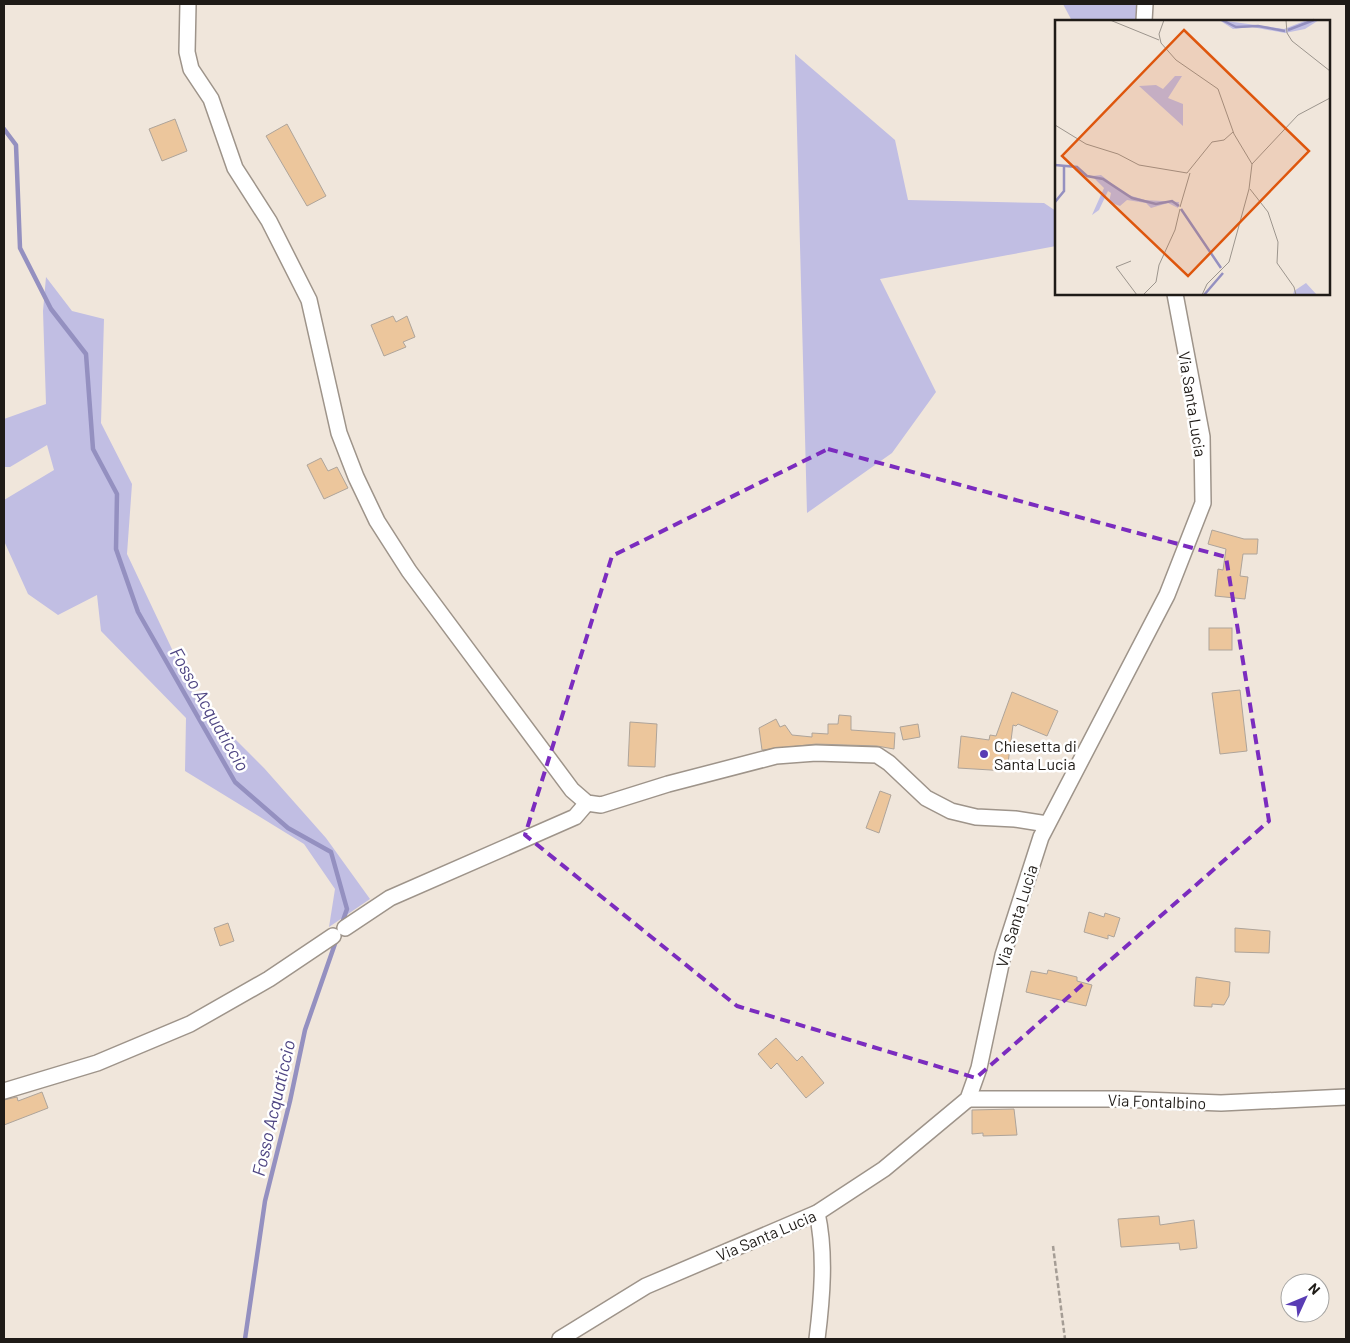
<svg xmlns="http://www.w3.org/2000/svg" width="1350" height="1343" font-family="Barlow,sans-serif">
<rect width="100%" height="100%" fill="#f0e6db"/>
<g fill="#c1bee3">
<path d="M 1063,4 L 1141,4 L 1140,21 L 1072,21 Z"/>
<path d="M 795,54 L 895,140 L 908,200 L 1044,203 L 1056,211 L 1056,246 L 880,279 L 936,392 L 892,453 L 807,513 Z"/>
<path d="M 46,277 L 72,311 L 104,319 L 101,423 L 132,484 L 127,554 L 196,700 L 264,768 L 326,838 L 370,899 L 329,927 L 335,889 L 304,844 L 185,771 L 186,718 L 101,631 L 97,595 L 58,615 L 28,594 L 4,541 L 4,500 L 54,470 L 47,445 L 10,467 L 4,467 L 4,419 L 46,404 L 43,311 Z"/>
</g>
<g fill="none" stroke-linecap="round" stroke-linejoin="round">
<g stroke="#9490c0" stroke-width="4.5">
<path d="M 4,129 L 16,145 L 20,248 L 51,309 L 86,354 L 93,449 L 117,494 L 116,549 L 138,612 L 235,782 L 288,828 L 331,852 L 347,909 L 341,926"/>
<path d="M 245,1339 L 265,1201 L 290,1101 L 305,1030 L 337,938"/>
</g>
</g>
<g fill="#ecc69c" stroke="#aea49a">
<path d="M 175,119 L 187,151 L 162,161 L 149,129 Z"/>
<path d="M 287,124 L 326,196 L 307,206 L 266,136 Z"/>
<path d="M 393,316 L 396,322 L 407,316 L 415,337 L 403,342 L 406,347 L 384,356 L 371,325 Z"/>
<path d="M 321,458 L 328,471 L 337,467 L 348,488 L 324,499 L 307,465 Z"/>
<path d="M 1212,530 L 1244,539 L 1258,539 L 1257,554 L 1243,554 L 1240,576 L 1248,577 L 1245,599 L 1215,596 L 1218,569 L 1223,570 L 1226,549 L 1208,544 Z"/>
<rect x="1209" y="628" width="23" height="22"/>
<path d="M 1240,690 L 1247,751 L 1220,754 L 1212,693 Z"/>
<path d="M 1012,692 L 1058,711 L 1047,736 L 1018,724 L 1016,726 L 1013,725 L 1007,771 L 958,768 L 961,736 L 989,740 L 990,735 L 996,736 Z"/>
<path d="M 839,715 L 851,716 L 851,730 L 895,733 L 894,749 L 877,746 L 816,744 L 762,750 L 759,728 L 776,719 L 780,727 L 785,725 L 792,735 L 812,737 L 812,733 L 828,734 L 828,724 L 838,724 Z"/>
<path d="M 630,722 L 657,724 L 655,767 L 628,766 Z"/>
<path d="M 918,724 L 920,737 L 903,740 L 900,727 Z"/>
<path d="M 880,791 L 891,795 L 879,833 L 866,828 Z"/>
<path d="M 1089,912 L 1104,917 L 1105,913 L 1120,918 L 1114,937 L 1108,935 L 1108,939 L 1084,932 Z"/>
<path d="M 228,923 L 234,941 L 220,946 L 214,928 Z"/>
<path d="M 1235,928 L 1270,931 L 1269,953 L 1235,952 Z"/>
<path d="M 1048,970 L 1077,977 L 1077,981 L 1092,985 L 1086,1006 L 1026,992 L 1031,971 L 1047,974 Z"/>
<path d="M 1196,977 L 1230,982 L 1229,996 L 1224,1005 L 1212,1004 L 1212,1007 L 1194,1006 Z"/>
<path d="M 776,1038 L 797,1061 L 802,1056 L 824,1083 L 806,1098 L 777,1063 L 771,1069 L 758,1054 Z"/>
<path d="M 42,1092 L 48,1108 L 4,1125 L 4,1100 L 17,1097 L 18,1101 Z"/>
<path d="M 1014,1109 L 1017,1135 L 983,1136 L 983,1133 L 972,1134 L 972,1110 Z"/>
<path d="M 1159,1216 L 1160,1225 L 1194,1220 L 1197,1248 L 1180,1250 L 1179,1243 L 1121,1247 L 1118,1219 Z"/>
</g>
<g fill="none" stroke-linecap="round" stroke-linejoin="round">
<defs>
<g id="minor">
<path d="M 188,4 L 187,52 L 191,69 L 211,99 L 235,168 L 269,221 L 309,300 L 339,433 L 356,477 L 377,521 L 409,571 L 572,790 L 587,803 L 601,805 L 668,784 L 776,756 L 816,753 L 877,755 L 889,763 L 926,798 L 951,811 L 976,817 L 1015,819 L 1047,824"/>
<path d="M 1144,21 L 1145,4"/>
<path d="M 345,928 L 390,898 L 575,817 L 587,803"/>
<path d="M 4,1091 L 97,1063 L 190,1024 L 269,979 L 333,936"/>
<path d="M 968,1099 L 1118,1099 L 1221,1103 L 1346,1097"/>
<path d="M 560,1339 L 646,1286 L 817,1213 L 884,1169 L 968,1099 L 979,1068 L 1003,955 L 1041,837 L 1167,595 L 1203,503 L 1202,437 L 1175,294"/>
<path d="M 817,1339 C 822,1299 826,1253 817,1213"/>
</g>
</defs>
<use href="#minor" stroke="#9e948a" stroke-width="18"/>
<path stroke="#a59d95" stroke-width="2.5" stroke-dasharray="5 2.5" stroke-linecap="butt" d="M 1053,1246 L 1065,1339"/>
<use href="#minor" stroke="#fff" stroke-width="15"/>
</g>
<path fill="none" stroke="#7b2cbf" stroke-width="4" stroke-dasharray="10 6" stroke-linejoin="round" d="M 828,449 L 1226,557 L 1269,821 L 976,1078 L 737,1006 L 525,835 L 612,556 Z"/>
<circle fill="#593cb4" stroke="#fff" stroke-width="2" cx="984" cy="754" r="5"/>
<g text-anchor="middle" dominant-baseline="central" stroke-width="5" stroke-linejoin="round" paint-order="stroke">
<g font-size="16" fill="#1f1b17" stroke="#fff">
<text transform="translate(1193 404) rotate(81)">Via Santa Lucia</text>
<text transform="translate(1016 916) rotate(-73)">Via Santa Lucia</text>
<text transform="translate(1157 1101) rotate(2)">Via Fontalbino</text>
<text transform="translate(766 1235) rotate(-23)">Via Santa Lucia</text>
</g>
<g font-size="16" fill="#1f1b17" stroke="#fff" text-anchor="start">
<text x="994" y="745">Chiesetta di<tspan x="994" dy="18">Santa Lucia</tspan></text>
</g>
<g font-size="18" font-style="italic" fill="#4e4583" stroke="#fff">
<text transform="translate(210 709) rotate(60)">Fosso Acquaticcio</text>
<text transform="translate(273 1108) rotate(-77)">Fosso Acquaticcio</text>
</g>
</g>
<g transform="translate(1055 20)">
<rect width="275" height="275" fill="#f0e6db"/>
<path d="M 164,0 L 229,9 L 252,0 L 264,0 L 250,9 L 230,13 L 197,7 L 178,9 ZM 120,56 L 127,56 L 113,78 L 128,84 L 128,106 L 84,66 L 101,65 L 108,69 ZM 46,155 L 70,174 L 90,180 L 124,182 L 123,188 L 113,183 L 96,188 L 91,183 L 72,180 L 65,186 L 54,182 L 56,173 L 53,171 L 44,190 L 37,195 L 49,168 L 37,156 ZM 251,263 L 262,275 L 238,275 L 239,271 Z" fill="#c1bee3"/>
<path fill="none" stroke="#9490c0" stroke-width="2.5" d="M 167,0 L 181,7 L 203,6 L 230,11M 233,10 L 259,0M 0,145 L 22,147 L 32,156 L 48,159 L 77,178 L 101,184 L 117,181 L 124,186M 0,182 L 9,171 L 9,147M 126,189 L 166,248M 149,275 L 168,253"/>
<path fill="none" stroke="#9c958d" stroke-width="1" d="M 55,0 L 104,20M 109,0 L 104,14 L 106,23 L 121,40 L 163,69 L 179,114 L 197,144 L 194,169 L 174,242 L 152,264 L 147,275M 231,0 L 232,13 L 237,21 L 275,51M 0,105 L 31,124 L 63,134 L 84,145 L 132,153 L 157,122 L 169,120 L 178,112M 197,144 L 243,95 L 275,78M 195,169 L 213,192 L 223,222 L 222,243 L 239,267 L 241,275M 125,187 L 135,153M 76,241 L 61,247 L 82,275M 88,275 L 101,262 L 104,245 L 120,210 L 125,189"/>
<path fill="#de560d" fill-opacity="0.15" stroke="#de560d" stroke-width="2.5" d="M 129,10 L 254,131 L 133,256 L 7,136 Z"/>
<rect width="275" height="275" fill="none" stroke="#1f1b17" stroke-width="2.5"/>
</g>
<rect width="1350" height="1343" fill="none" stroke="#1f1b17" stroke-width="10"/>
<g transform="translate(1305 1298) rotate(46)"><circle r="24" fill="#ffffff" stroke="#a5a4a2"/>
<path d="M0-4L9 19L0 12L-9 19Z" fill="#593cb4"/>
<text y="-8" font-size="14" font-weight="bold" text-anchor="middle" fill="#1f1b17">N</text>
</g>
</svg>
